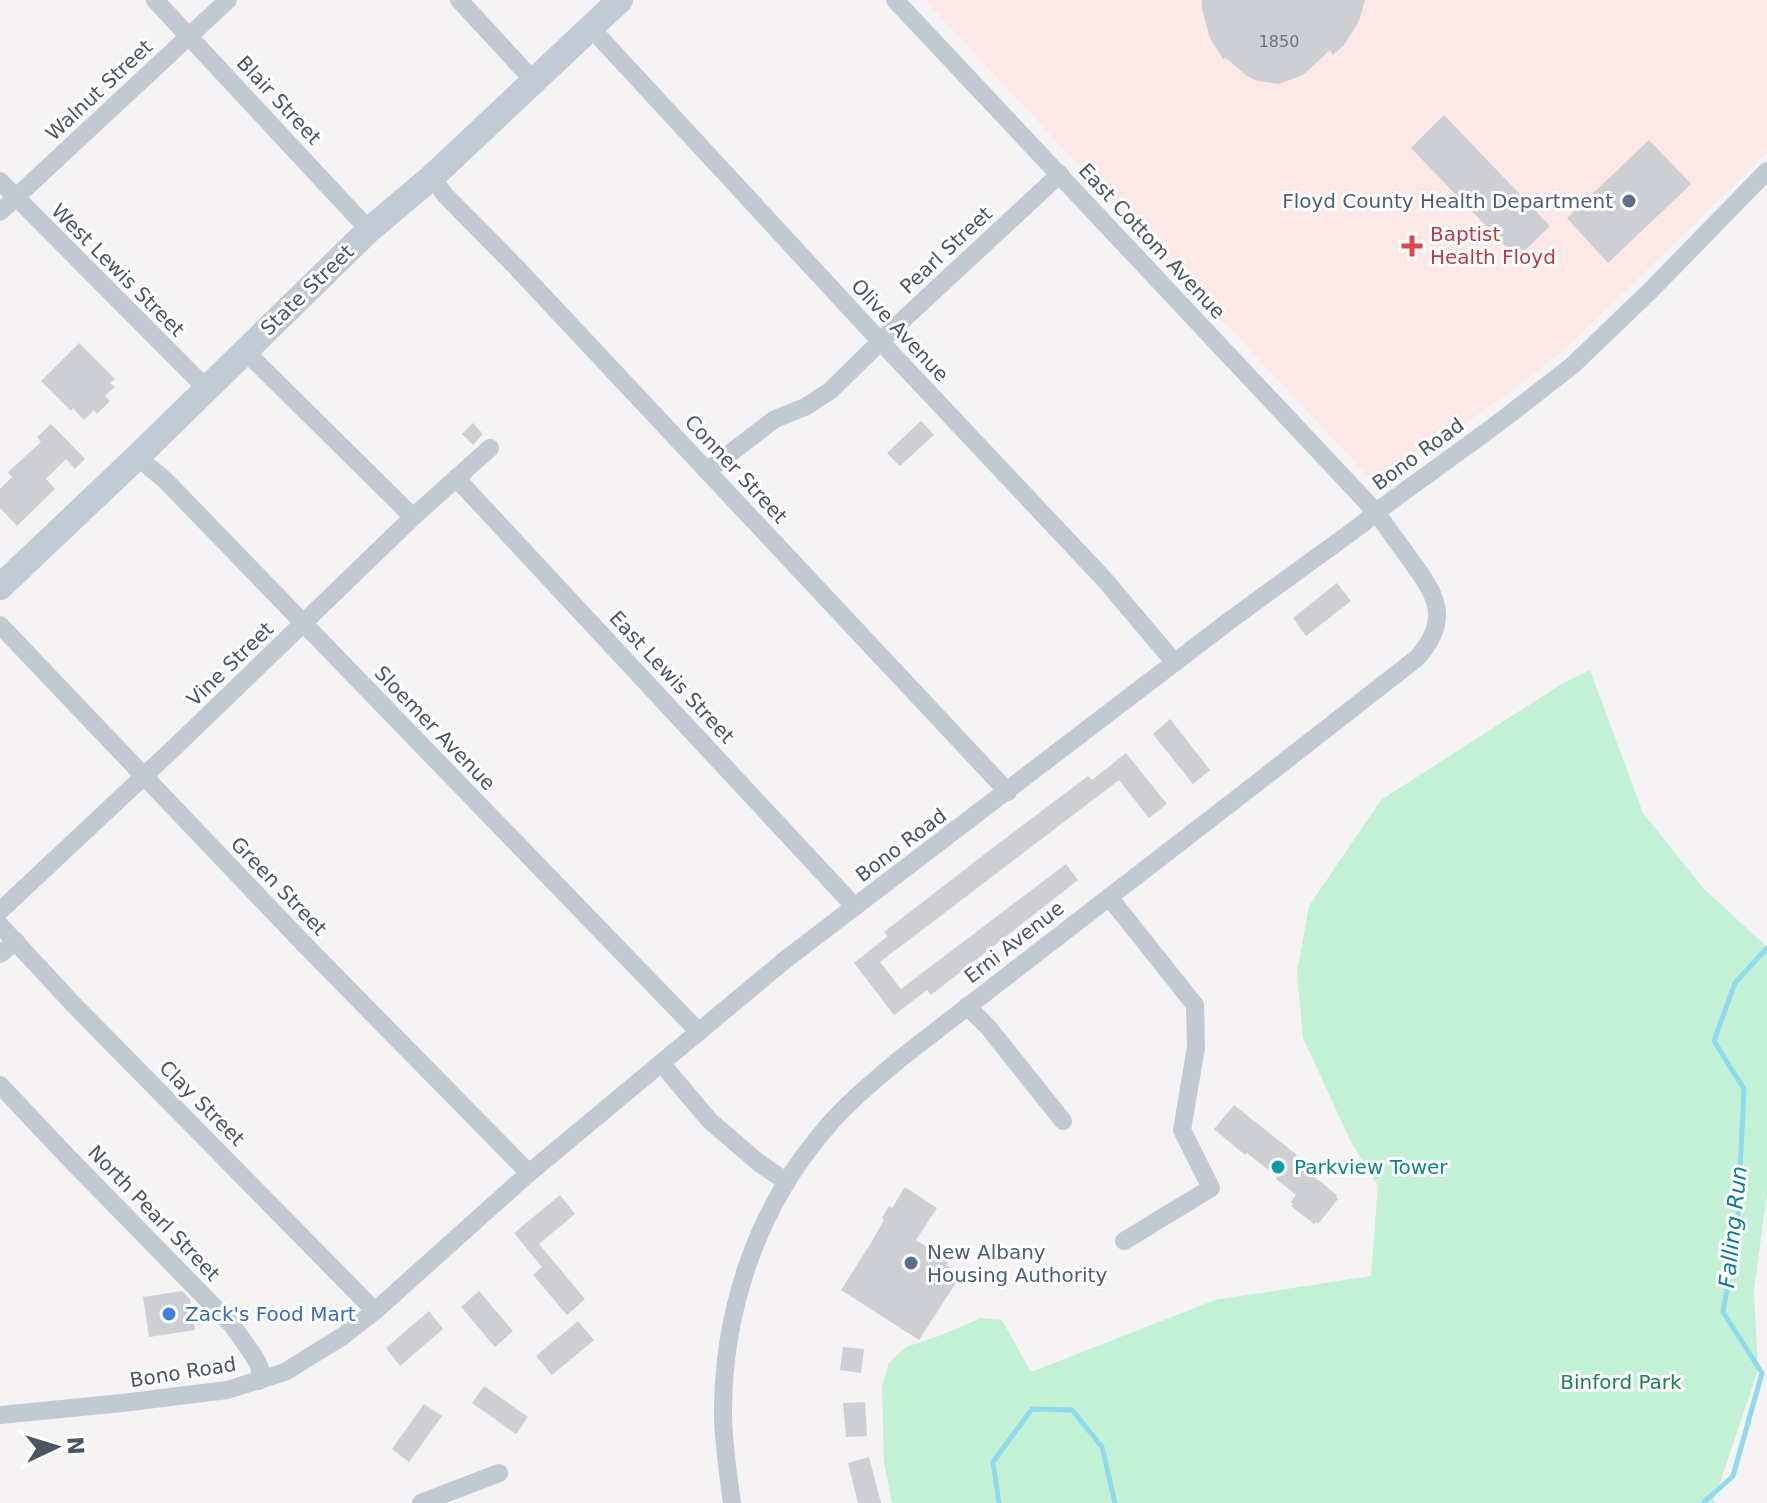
<svg xmlns="http://www.w3.org/2000/svg" width="1767" height="1503" font-family="'DejaVu Sans',sans-serif">
<rect width="100%" height="100%" fill="#f5f3f3"/>
<path fill="#fce8e6" d="M 925,0 L 1767,0 L 1767,152 L 1576,339 L 1536,372 L 1486,409 L 1376,485 Z"/>
<path fill="#c3f1d5" d="M 1590,670 L 1643,813 L 1703,888 L 1767,947 L 1767,1192 L 1754,1291 L 1758,1370 L 1713,1503 L 892,1503 L 884,1462 L 882,1386 L 889,1363 L 906,1347 L 939,1336 L 981,1318 L 1002,1320 L 1031,1372 L 1215,1300 L 1371,1276 L 1378,1186 L 1351,1142 L 1303,1038 L 1297,973 L 1309,906 L 1381,800 L 1560,685 Z"/>
<g fill="none" stroke-linecap="round" stroke-linejoin="round">
<g stroke="#90daee" stroke-width="5">
<path d="M 999,1503 L 993,1462 L 1032,1409 L 1072,1410 L 1102,1447 L 1115,1503"/>
<path d="M 1703,1503 L 1733,1476 L 1762,1373 L 1723,1312 L 1737,1233 L 1744,1089 L 1714,1041 L 1735,983 L 1767,948"/>
</g>
</g>
<g fill="#cdcfd5">
<path d="M 1202,0 L 1365,0 L 1359,21 L 1344,45 L 1333,55 L 1330,50 L 1303,75 L 1279,84 L 1258,81 L 1247,76 L 1226,58 L 1223,59 L 1210,38 L 1202,9 Z"/>
<path d="M 1444,115 L 1550,226 L 1517,258 L 1411,148 Z"/>
<path d="M 1649,140 L 1691,184 L 1608,263 L 1567,218 Z"/>
<path d="M 79,343 L 115,379 L 110,383 L 115,387 L 105,396 L 110,401 L 97,414 L 94,410 L 84,420 L 73,408 L 71,411 L 41,381 Z"/>
<path d="M 921,421 L 934,435 L 900,466 L 887,453 Z"/>
<path d="M 473,423 L 483,434 L 473,445 L 462,434 Z"/>
<path d="M 51,424 L 85,459 L 75,469 L 66,459 L 46,479 L 55,489 L 17,526 L 0,508 L 0,489 L 12,477 L 8,472 L 41,442 L 37,437 Z"/>
<path d="M 1337,583 L 1351,601 L 1306,636 L 1293,618 Z"/>
<path d="M 1170,719 L 1210,770 L 1193,784 L 1153,734 Z"/>
<path d="M 1126,753 L 1167,804 L 1149,818 L 1119,780 L 880,962 L 901,989 L 1066,864 L 1078,880 L 931,995 L 927,990 L 894,1015 L 854,963 L 888,936 L 884,932 L 990,850 L 1088,776 L 1092,780 Z"/>
<path d="M 1234,1105 L 1297,1155 L 1293,1160 L 1337,1195 L 1336,1197 L 1338,1199 L 1318,1224 L 1317,1222 L 1314,1224 L 1291,1206 L 1293,1204 L 1291,1202 L 1296,1195 L 1276,1179 L 1277,1177 L 1247,1153 L 1245,1155 L 1214,1129 Z"/>
<path d="M 905,1187 L 937,1208 L 916,1240 L 949,1261 L 946,1265 L 961,1275 L 919,1340 L 841,1290 L 871,1243 L 884,1220 L 882,1218 L 889,1206 L 892,1208 Z"/>
<path d="M 560,1195 L 575,1214 L 539,1244 L 585,1299 L 567,1315 L 533,1275 L 542,1267 L 514,1233 Z"/>
<path d="M 182,1291 L 190,1299 L 195,1330 L 149,1337 L 143,1297 Z"/>
<path d="M 479,1291 L 513,1331 L 495,1347 L 461,1307 Z"/>
<path d="M 429,1311 L 443,1329 L 400,1366 L 386,1348 Z"/>
<path d="M 578,1321 L 594,1340 L 552,1375 L 536,1356 Z"/>
<path d="M 843,1347 L 864,1349 L 861,1373 L 840,1370 Z"/>
<path d="M 484,1386 L 528,1417 L 516,1434 L 472,1403 Z"/>
<path d="M 865,1402 L 867,1436 L 846,1437 L 843,1403 Z"/>
<path d="M 424,1404 L 442,1416 L 409,1462 L 392,1449 Z"/>
<path d="M 869,1457 L 881,1503 L 858,1503 L 848,1463 Z"/>
</g>
<g fill="none" stroke-linecap="round" stroke-linejoin="round">
<g stroke="#c1cad2" stroke-width="18">
<path d="M 155,0 L 369,230"/>
<path d="M 459,0 L 534,81"/>
<path d="M 591,28 L 881,342 L 1104,579 L 1175,663"/>
<path d="M 432,177 L 445,195 L 516,267 L 1008,792"/>
<path d="M 0,181 L 206,388"/>
<path d="M 0,212 L 228,0"/>
<path d="M 245,351 L 413,517"/>
<path d="M 137,457 L 165,480 L 699,1032"/>
<path d="M 707,471 L 775,419 L 805,407 L 830,391 L 892,330 L 1060,174"/>
<path d="M 456,478 L 855,907"/>
<path d="M 0,625 L 304,944 L 529,1173"/>
<path d="M 1109,897 L 1195,1005 L 1196,1047 L 1182,1130 L 1211,1188 L 1124,1241"/>
<path d="M 0,911 L 176,746 L 413,517 L 490,448"/>
<path d="M 0,925 L 74,1005 L 375,1311"/>
<path d="M 0,954 L 16,941"/>
<path d="M 967,1006 L 988,1027 L 1063,1121"/>
<path d="M 661,1063 L 710,1121 L 759,1163 L 787,1182"/>
<path d="M 0,1085 L 66,1155 L 232,1325 L 254,1356 L 260,1368 L 259,1381"/>
<path d="M 0,1415 L 122,1403 L 227,1390 L 285,1372 L 343,1336 L 375,1311 L 529,1173 L 785,960 L 1233,618 L 1361,525 L 1376,512 L 1497,424 L 1573,365 L 1651,290 L 1767,171"/>
<path d="M 421,1503 L 499,1473"/>
<path d="M 732,1503 C 728,1475 724,1446 723,1418 C 722,1315 755,1213 821,1134 C 844,1105 873,1082 901,1058 L 1253,786 L 1417,658 C 1452,619 1436,594 1409,558 C 1398,543 1387,527 1376,512 L 895,0"/>
</g>
<path stroke="#c1cbd6" stroke-width="26" d="M 0,587 L 137,457 L 369,230 L 432,177 L 620,0"/>
</g>
<g fill="#5c6f8a" stroke="#fff" stroke-width="3">
<circle cx="1629" cy="201" r="8"/>
<circle cx="911" cy="1263" r="8"/>
</g>
<path fill="#e0444e" stroke="#fff" stroke-width="3" d="M1408 234h8v8h8v8h-8v8h-8v-8h-8v-8h8z"/>
<circle fill="#0f9aa8" stroke="#fff" stroke-width="3" cx="1278" cy="1167" r="8"/>
<circle fill="#3f7fe0" stroke="#fff" stroke-width="3" cx="169" cy="1314" r="8"/>
<g text-anchor="middle" dominant-baseline="central" stroke-width="6" stroke-linejoin="round" paint-order="stroke">
<g font-size="16" fill="#6b747e">
<text x="1279" y="41">1850</text>
</g>
<g font-size="20" fill="#4a5661" stroke="#fff">
<text transform="translate(99 90) rotate(-43)">Walnut Street</text>
<text transform="translate(279 100) rotate(47)">Blair Street</text>
<text transform="translate(1152 241) rotate(47)">East Cottom Avenue</text>
<text transform="translate(946 250) rotate(-43)">Pearl Street</text>
<text transform="translate(118 270) rotate(45)">West Lewis Street</text>
<text transform="translate(307 290) rotate(-44)">State Street</text>
<text transform="translate(900 330) rotate(47)">Olive Avenue</text>
<text transform="translate(1418 454) rotate(-36)">Bono Road</text>
<text transform="translate(736 469) rotate(47)">Conner Street</text>
<text transform="translate(230 664) rotate(-44)">Vine Street</text>
<text transform="translate(672 677) rotate(47)">East Lewis Street</text>
<text transform="translate(435 728) rotate(46)">Sloemer Avenue</text>
<text transform="translate(901 845) rotate(-37)">Bono Road</text>
<text transform="translate(279 886) rotate(46)">Green Street</text>
<text transform="translate(1014 942) rotate(-38)">Erni Avenue</text>
<text transform="translate(202 1103) rotate(45)">Clay Street</text>
<text transform="translate(154 1213) rotate(46)">North Pearl Street</text>
<text transform="translate(183 1372) rotate(-9)">Bono Road</text>
</g>
<g font-size="20" fill="#4e5e75" stroke="#fff" text-anchor="end">
<text x="1613" y="201">Floyd County Health Department</text>
<text x="927" y="1252" text-anchor="start">New Albany<tspan x="927" dy="23">Housing Authority</tspan></text>
</g>
<g font-size="20" fill="#be3a42" stroke="#fff" text-anchor="start">
<text x="1430" y="234">Baptist<tspan x="1430" dy="23">Health Floyd</tspan></text>
</g>
<g font-size="20" fill="#0d838f" stroke="#fff" text-anchor="start">
<text x="1294" y="1167">Parkview Tower</text>
</g>
<g font-size="20" fill="#366cbe" stroke="#fff" text-anchor="start">
<text x="185" y="1314">Zack's Food Mart</text>
</g>
<g font-size="20" fill="#17864f" stroke="#fff">
<text x="1621" y="1382">Binford Park</text>
</g>
<g font-size="22" font-style="italic" fill="#0c7c9b" stroke="#fff">
<text transform="translate(1733 1227) rotate(-84)">Falling Run</text>
</g>
</g>
<g transform="translate(56 1447) rotate(86)" stroke="#ffffff" stroke-width="6" paint-order="stroke">
<path d="M0-6L14 30L0 20L-14 30Z" fill="#4a5661"/>
<text y="-12" font-size="22" font-weight="bold" text-anchor="middle" fill="#4a5661">N</text>
</g>
</svg>
